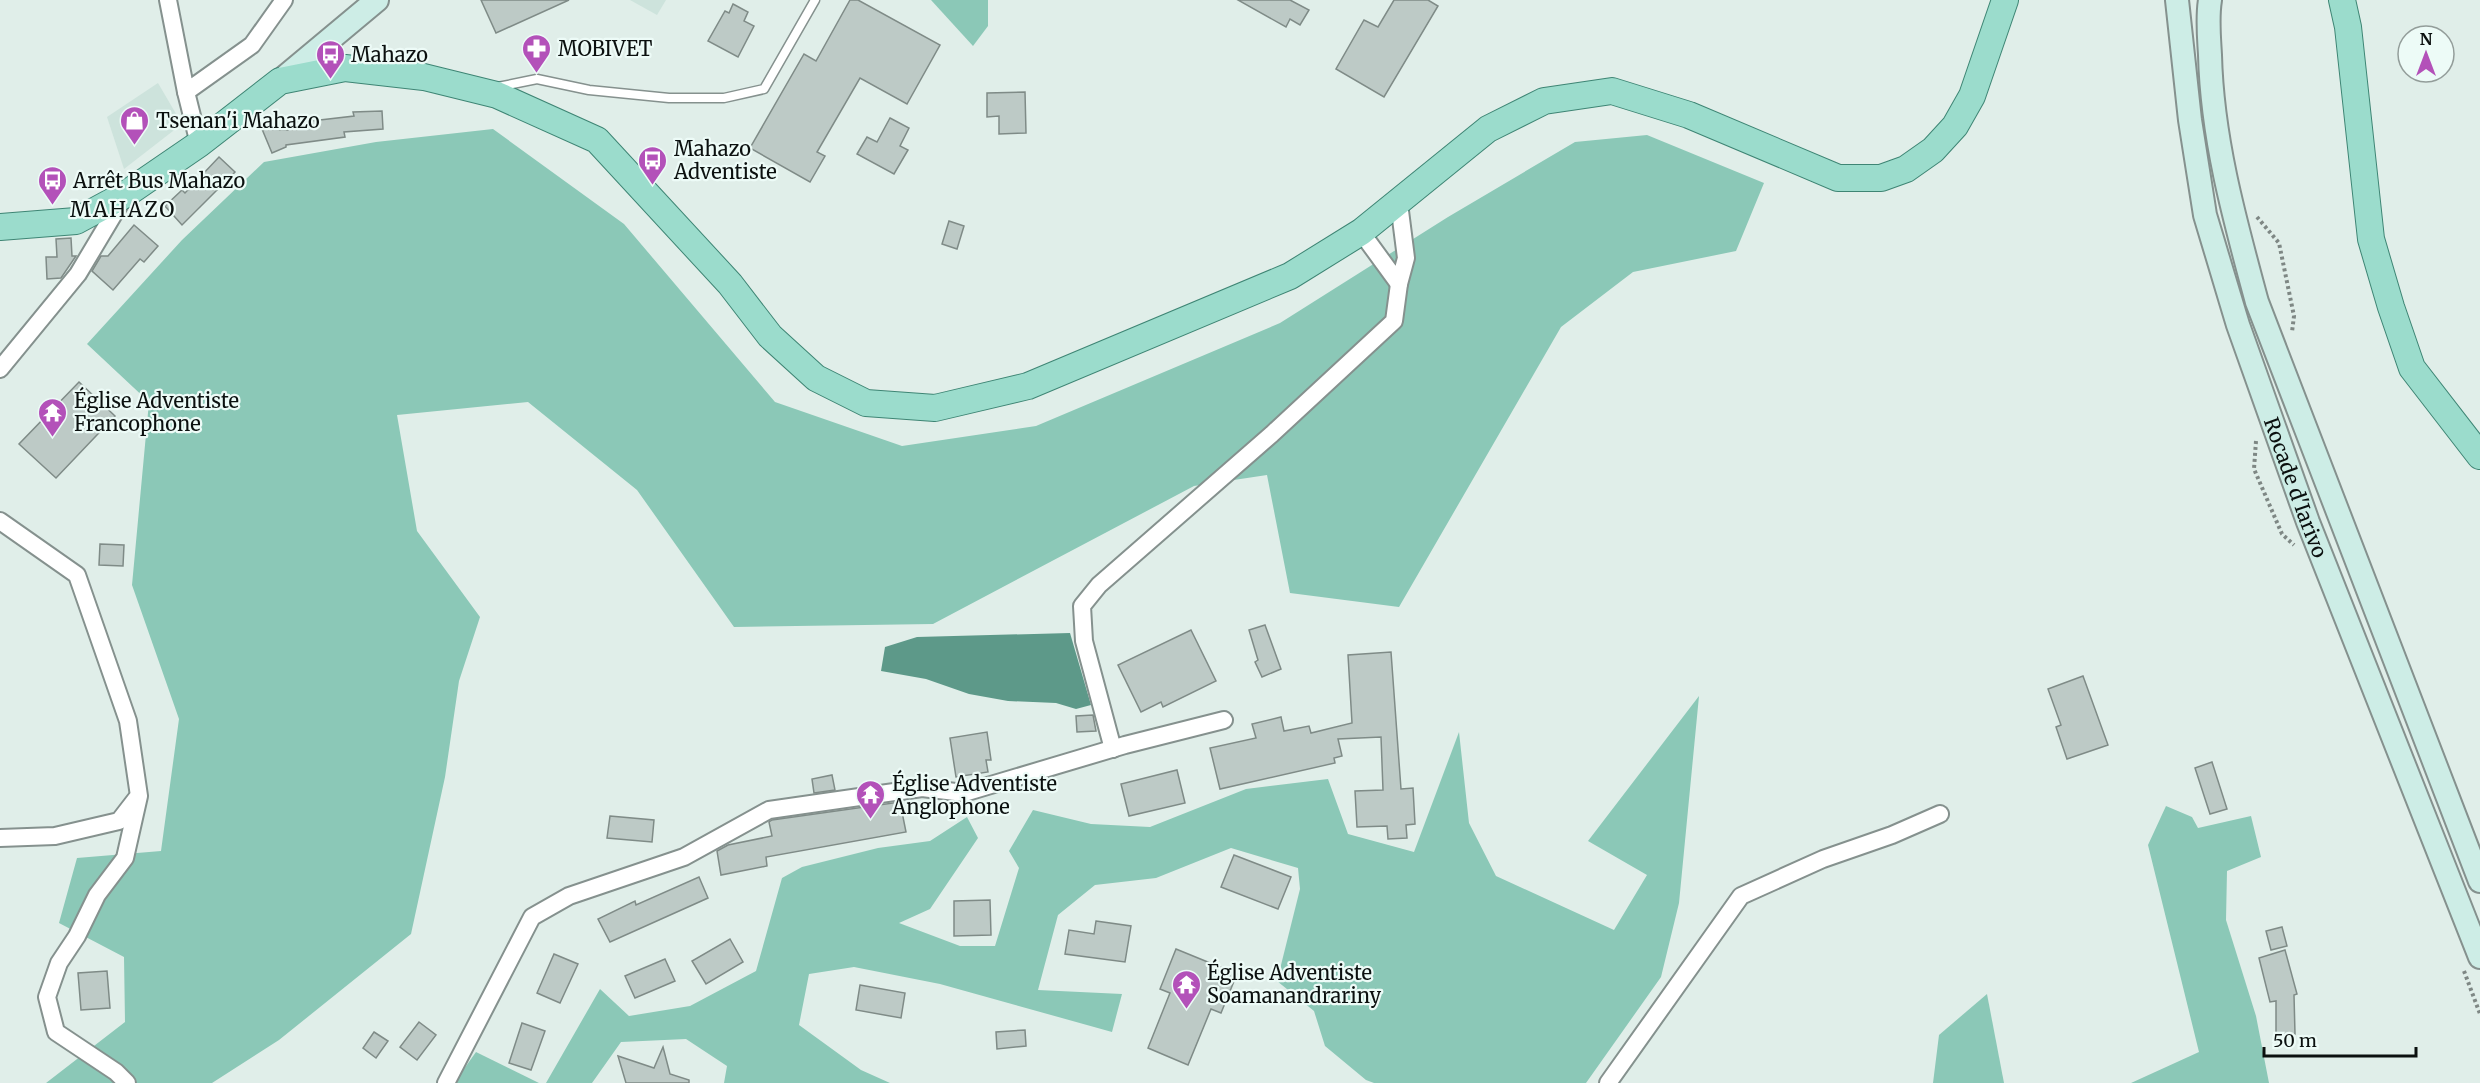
<svg xmlns="http://www.w3.org/2000/svg" width="2480" height="1083" font-family="Merriweather,serif">
<rect width="100%" height="100%" fill="#e0eee9"/>
<g fill="#cde3dc">
<path d="M 630,0 L 666,0 L 657,15 Z"/>
<path d="M 158,83 L 182,124 L 124,169 L 107,117 Z"/>
</g>
<g fill="#8bc8b7">
<path d="M 931,0 L 988,0 L 988,26 L 973,46 Z"/>
<path d="M 493,129 L 624,224 L 775,402 L 902,446 L 1036,426 L 1280,323 L 1448,217 L 1575,142 L 1647,135 L 1764,183 L 1736,251 L 1633,272 L 1561,327 L 1399,607 L 1290,593 L 1267,475 L 1194,486 L 933,624 L 734,627 L 637,490 L 528,402 L 397,415 L 417,531 L 480,617 L 459,681 L 445,777 L 411,934 L 279,1040 L 212,1083 L 46,1083 L 125,1022 L 124,957 L 59,923 L 77,858 L 161,851 L 179,719 L 132,585 L 149,402 L 87,344 L 182,240 L 264,162 L 376,142 Z"/>
<path d="M 1699,696 L 1679,903 L 1661,977 L 1586,1083 L 1374,1083 L 1366,1080 L 1325,1046 L 1314,1011 L 1277,981 L 1300,889 L 1298,868 L 1231,848 L 1156,878 L 1095,885 L 1058,915 L 1038,990 L 1122,994 L 1112,1032 L 940,984 L 854,967 L 809,974 L 799,1025 L 861,1070 L 890,1083 L 724,1083 L 727,1066 L 686,1039 L 621,1042 L 592,1083 L 546,1083 L 600,989 L 629,1016 L 690,1006 L 756,971 L 782,878 L 802,867 L 878,848 L 930,841 L 967,817 L 978,838 L 930,909 L 899,923 L 960,946 L 995,946 L 1019,868 L 1009,851 L 1033,810 L 1091,824 L 1150,827 L 1246,789 L 1328,779 L 1348,834 L 1414,852 L 1459,732 L 1469,823 L 1496,876 L 1614,930 L 1647,875 L 1588,841 Z"/>
<path d="M 2166,806 L 2192,817 L 2198,828 L 2251,816 L 2261,857 L 2227,871 L 2226,920 L 2256,1016 L 2269,1083 L 2131,1083 L 2199,1052 L 2148,845 Z"/>
<path d="M 1987,994 L 2004,1083 L 1933,1083 L 1939,1035 Z"/>
<path d="M 476,1052 L 539,1083 L 454,1083 Z"/>
</g>
<path fill="#5d9989" d="M 1070,633 L 1091,705 L 1076,709 L 1056,703 L 1008,701 L 969,694 L 926,679 L 881,671 L 885,647 L 917,637 Z"/>
<g fill="#bdcac6" stroke="#7f8b87" stroke-width="1.5">
<path d="M 481,0 L 569,0 L 496,33 Z"/>
<path d="M 850,0 L 858,0 L 940,45 L 907,104 L 860,78 L 817,152 L 825,156 L 810,182 L 750,148 L 804,54 L 816,61 Z"/>
<path d="M 1238,0 L 1290,0 L 1309,10 L 1300,25 L 1290,19 L 1286,27 Z"/>
<path d="M 1394,0 L 1428,0 L 1438,6 L 1384,97 L 1336,69 L 1364,20 L 1378,27 Z"/>
<path d="M 733,4 L 748,12 L 744,21 L 754,26 L 738,57 L 708,41 L 725,11 L 729,13 Z"/>
<path d="M 1025,92 L 1026,133 L 999,134 L 999,116 L 987,117 L 987,93 Z"/>
<path d="M 382,111 L 383,129 L 344,132 L 345,137 L 286,145 L 286,147 L 272,153 L 262,129 L 288,130 L 288,121 L 311,121 L 354,116 L 353,112 Z"/>
<path d="M 890,118 L 909,128 L 900,146 L 908,150 L 894,174 L 857,154 L 867,137 L 877,142 Z"/>
<path d="M 219,157 L 235,172 L 182,225 L 165,206 L 182,190 L 185,193 Z"/>
<path d="M 949,221 L 964,226 L 957,249 L 942,244 Z"/>
<path d="M 134,225 L 158,246 L 144,262 L 140,259 L 113,290 L 92,271 L 101,256 L 108,256 Z"/>
<path d="M 71,238 L 72,256 L 76,256 L 61,278 L 47,279 L 46,257 L 57,257 L 56,239 Z"/>
<path d="M 79,382 L 115,416 L 56,478 L 19,444 Z"/>
<path d="M 100,544 L 124,545 L 123,566 L 99,565 Z"/>
<path d="M 1265,625 L 1281,669 L 1262,677 L 1255,662 L 1258,660 L 1249,630 Z"/>
<path d="M 1191,630 L 1216,681 L 1163,707 L 1161,702 L 1141,712 L 1118,665 Z"/>
<path d="M 1391,652 L 1401,789 L 1413,788 L 1415,824 L 1406,825 L 1407,838 L 1388,839 L 1387,826 L 1357,827 L 1355,791 L 1383,790 L 1381,737 L 1338,739 L 1342,756 L 1334,758 L 1335,763 L 1220,789 L 1210,748 L 1256,738 L 1252,724 L 1281,717 L 1284,731 L 1309,726 L 1311,733 L 1352,723 L 1348,655 Z"/>
<path d="M 2083,676 L 2108,745 L 2067,759 L 2056,727 L 2061,725 L 2048,689 Z"/>
<path d="M 1093,715 L 1096,731 L 1077,732 L 1076,716 Z"/>
<path d="M 987,732 L 991,760 L 986,760 L 988,772 L 956,777 L 950,738 Z"/>
<path d="M 2212,762 L 2227,809 L 2210,814 L 2195,768 Z"/>
<path d="M 1177,770 L 1185,803 L 1129,816 L 1121,784 Z"/>
<path d="M 832,775 L 835,790 L 814,793 L 812,779 Z"/>
<path d="M 900,802 L 906,832 L 766,857 L 767,866 L 721,875 L 717,851 L 728,845 L 772,836 L 769,822 L 772,820 Z"/>
<path d="M 610,816 L 654,820 L 652,842 L 607,838 Z"/>
<path d="M 1234,855 L 1291,877 L 1278,909 L 1221,887 Z"/>
<path d="M 699,877 L 708,898 L 610,942 L 598,919 L 635,901 L 636,905 Z"/>
<path d="M 990,900 L 991,935 L 954,936 L 954,901 Z"/>
<path d="M 1096,921 L 1131,926 L 1125,962 L 1065,954 L 1069,930 L 1094,934 Z"/>
<path d="M 2282,927 L 2287,946 L 2271,950 L 2266,931 Z"/>
<path d="M 730,939 L 743,962 L 706,984 L 692,961 Z"/>
<path d="M 1176,949 L 1237,974 L 1221,1013 L 1211,1009 L 1188,1065 L 1148,1048 L 1170,993 L 1160,989 Z"/>
<path d="M 2285,950 L 2297,994 L 2294,995 L 2295,1034 L 2276,1034 L 2276,1001 L 2270,1002 L 2259,958 Z"/>
<path d="M 554,954 L 578,964 L 560,1003 L 537,993 Z"/>
<path d="M 665,959 L 675,981 L 635,998 L 625,976 Z"/>
<path d="M 107,971 L 110,1008 L 81,1010 L 78,973 Z"/>
<path d="M 860,985 L 905,993 L 901,1018 L 856,1010 Z"/>
<path d="M 419,1022 L 436,1035 L 417,1060 L 400,1047 Z"/>
<path d="M 522,1023 L 545,1031 L 531,1070 L 509,1063 Z"/>
<path d="M 1025,1030 L 1026,1046 L 997,1049 L 996,1032 Z"/>
<path d="M 374,1032 L 388,1041 L 376,1058 L 363,1048 Z"/>
<path d="M 663,1047 L 670,1074 L 689,1080 L 689,1083 L 626,1083 L 618,1056 L 654,1068 Z"/>
</g>
<g fill="none" stroke-linecap="round" stroke-linejoin="round">
<defs>
<path id="lane" d="M 498,87 L 537,79 L 589,90 L 669,98 L 724,98 L 764,89 L 815,0"/>
<g id="street">
<path d="M 168,0 L 186,92 L 252,45 L 284,0"/>
<path d="M 186,92 L 199,144"/>
<path d="M 1361,232 L 1399,284 L 1406,258 L 1399,203"/>
<path d="M 0,369 L 78,274 L 124,197"/>
<path d="M 0,521 L 77,575 L 128,721 L 139,796 L 125,858 L 97,895 L 77,936 L 59,963 L 47,997 L 56,1032 L 116,1072 L 127,1083"/>
<path d="M 1113,749 L 1084,641 L 1082,606 L 1099,585 L 1272,434 L 1394,321 L 1399,284"/>
<path d="M 0,838 L 55,836 L 119,821 L 136,799"/>
<path d="M 446,1083 L 532,917 L 569,896 L 684,857 L 769,810 L 922,788 L 964,793 L 1125,745 L 1224,720"/>
<path d="M 1608,1083 L 1741,896 L 1823,859 L 1892,835 L 1940,814"/>
</g>
<g id="secondary">
<path id="s1" d="M 2177,0 L 2190,120 L 2205,215 L 2238,325 L 2308,522 L 2480,957"/>
<path d="M 2210,0 C 2207,18 2209,37 2210,55 C 2212,139 2235,221 2257,302 L 2480,881"/>
<path d="M 280,81 L 377,0"/>
</g>
<g id="primary">
<path d="M 2342,0 L 2348,27 L 2371,239 L 2391,307 L 2412,368 L 2480,456"/>
<path d="M 0,227 L 76,221 L 126,194 L 199,144 L 280,81 L 345,68 L 424,77 L 497,95 L 597,140 L 730,284 L 770,336 L 816,378 L 866,403 L 935,408 L 1028,386 L 1290,276 L 1361,232 L 1488,129 L 1544,101 L 1612,91 L 1689,115 L 1838,178 L 1881,178 L 1906,169 L 1933,150 L 1955,126 L 1972,96 L 2005,0"/>
</g>
</defs>
<use href="#lane" stroke="#85918e" stroke-width="11"/>
<use href="#street" stroke="#85918e" stroke-width="20"/>
<use href="#secondary" stroke="#85918e" stroke-width="26"/>
<use href="#primary" stroke="#3e8574" stroke-width="28"/>
<g stroke="#7e8784" stroke-width="4" stroke-dasharray="3 3" stroke-linecap="butt">
<path d="M 2257,217 L 2279,243 L 2294,316 L 2292,332"/>
<path d="M 2256,441 L 2254,469 L 2282,534 L 2294,545"/>
<path d="M 2464,971 L 2480,1014"/>
</g>
<use href="#lane" stroke="#fff" stroke-width="8"/>
<use href="#street" stroke="#fff" stroke-width="16"/>
<use href="#secondary" stroke="#cdede6" stroke-width="22"/>
<use href="#primary" stroke="#9bdccc" stroke-width="26"/>
</g>
<defs>
<symbol id="pharmacy-pin" viewBox="-11 -11 22 30"><path d="M0 17L-7.5 6A9.5 9.5 0 1 1 7.5 6Z" fill="#b351b9" stroke="#edfbf7"/><path d="M-2-6h4v4h4v4h-4v4h-4v-4h-4v-4h4Z" fill="#fff"/></symbol>
<symbol id="bus-pin" viewBox="-11 -11 22 30"><path d="M0 17L-7.5 6A9.5 9.5 0 1 1 7.5 6Z" fill="#b351b9" stroke="#edfbf7"/><path d="M-5-6H5V4H4V6H2V4H-2V6H-4V4H-5ZM-3.5-4V0h7V-4ZM-3.5 1.2v1.5H-2V1.2ZM2 1.2v1.5H3.5V1.2Z" fill="#fff"/></symbol>
<symbol id="shop-pin" viewBox="-11 -11 22 30"><path d="M0 17L-7.5 6A9.5 9.5 0 1 1 7.5 6Z" fill="#b351b9" stroke="#edfbf7"/><path d="M-5-2.5h2.3a2.7 3.5 0 0 1 5.4 0H5L5.5 6h-11ZM-1.5-2.5h3a1.5 2.3 0 0 0-3 0Z" fill="#fff"/></symbol>
<symbol id="temple-pin" viewBox="-11 -11 22 30"><path d="M0 17L-7.5 6A9.5 9.5 0 1 1 7.5 6Z" fill="#b351b9" stroke="#edfbf7"/><path d="M0-6L5-2H3V0L6.5 2.5H4V6H1.5V3h-3V6H-4V2.5H-6.5L-3 0V-2H-5Z" fill="#fff"/></symbol>
</defs>
<g fill-rule="evenodd">
<use href="#pharmacy-pin" x="520" y="32" width="33" height="45"/>
<use href="#bus-pin" x="314" y="38" width="33" height="45"/>
<use href="#shop-pin" x="118" y="104" width="33" height="45"/>
<use href="#bus-pin" x="636" y="144" width="33" height="45"/>
<use href="#bus-pin" x="36" y="164" width="33" height="45"/>
<use href="#temple-pin" x="36" y="396" width="33" height="45"/>
<use href="#temple-pin" x="854" y="778" width="33" height="45"/>
<use href="#temple-pin" x="1170" y="968" width="33" height="45"/>
</g>
<g text-anchor="middle" dominant-baseline="central" stroke-width="4.5" stroke-linejoin="round" paint-order="stroke">
<g font-size="20" fill="#0b100f" stroke="#edfbf7" text-anchor="start">
<text x="558" y="48">MOBIVET</text>
<text x="351" y="54">Mahazo</text>
<text x="156" y="120">Tsenan'i Mahazo</text>
<text x="674" y="148">Mahazo<tspan x="674" dy="23">Adventiste</tspan></text>
<text x="73" y="180">Arrêt Bus Mahazo</text>
<text x="74" y="400">Église Adventiste<tspan x="74" dy="23">Francophone</tspan></text>
<text x="892" y="783">Église Adventiste<tspan x="892" dy="23">Anglophone</tspan></text>
<text x="1207" y="972">Église Adventiste<tspan x="1207" dy="23">Soamanandrariny</tspan></text>
</g>
<g font-size="20" fill="#0b100f" stroke="#edfbf7">
<text stroke="none"><textPath href="#s1" startOffset="504">Rocade d'Iarivo</textPath></text>
</g>
<g font-size="21" letter-spacing="1.5" fill="#0b100f" stroke="#edfbf7">
<text x="123" y="209">MAHAZO</text>
</g>
</g>
<g transform="translate(2426 54)"><circle r="28" fill="#edfbf7" stroke="#939d9a" stroke-width="1.5"/>
<path d="M0-4.5L10 22L0 15L-10 22Z" fill="#b351b9"/>
<text y="-9" font-size="16" font-weight="bold" text-anchor="middle" fill="#0b100f">N</text>
</g>
<path d="M2264 1047v9h152v-9" fill="none" stroke="#0b100f" stroke-width="3"/>
<text x="2273" y="1047" font-size="18" fill="#0b100f" stroke="#edfbf7" stroke-width="4.5" paint-order="stroke">50 m</text>
</svg>
